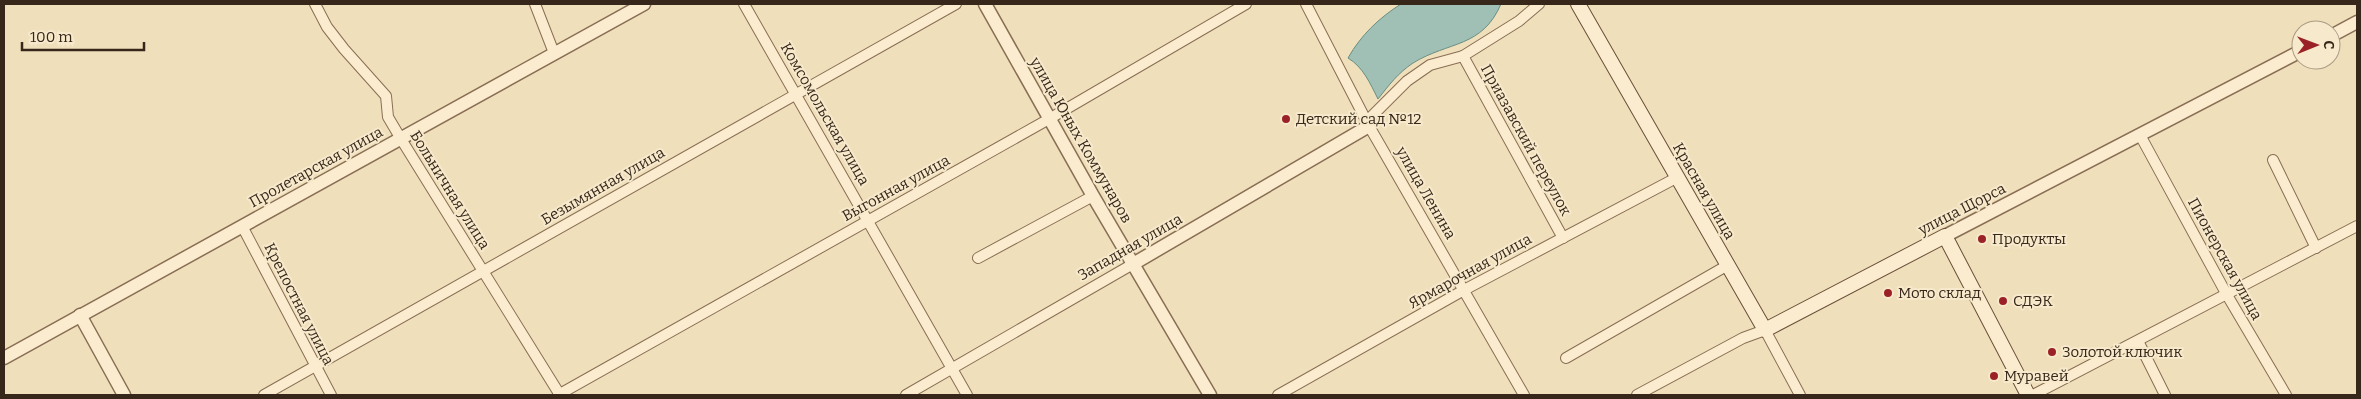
<svg xmlns="http://www.w3.org/2000/svg" width="2361" height="399" font-family="Bitter,serif">
<rect width="100%" height="100%" fill="#f0dfbb"/>
<path fill="#a0c0b6" stroke="#678e83" d="M 1401,4 L 1501,4 C 1482,48 1449,41 1413,63 C 1398,73 1389,85 1378,99 C 1370,83 1363,67 1348,58 C 1361,35 1379,18 1401,4 Z"/>
<g fill="none" stroke-linecap="round" stroke-linejoin="round">
<defs>
<g id="minor">
<path d="M 315,4 L 327,27 L 344,49 L 386,96 L 388,117 L 401,139 L 560,395"/>
<path d="M 535,4 L 554,53"/>
<path d="M 744,4 L 967,395"/>
<path d="M 1306,4 L 1369,126 L 1524,395"/>
<path d="M 1463,56 L 1563,238"/>
<path d="M 1367,121 L 1407,81 L 1430,65 L 1463,56 L 1519,21 L 1539,4"/>
<path d="M 2140,135 L 2227,295 L 2286,395"/>
<path d="M 2273,160 L 2316,248"/>
<path d="M 242,226 L 331,395"/>
<path d="M 978,258 L 1093,196"/>
<path d="M 2138,341 L 2165,395"/>
<path d="M 1566,358 L 1728,265"/>
<path d="M 264,395 L 956,4"/>
<path d="M 558,395 L 1049,119 L 1246,4"/>
<path d="M 906,395 L 1133,264"/>
<path d="M 1278,395 L 1464,290 L 1678,177"/>
<path d="M 1637,395 L 1743,338 L 1765,330 L 1800,395"/>
<path d="M 2033,395 L 2357,226"/>
</g>
<g id="tertiary">
<path d="M 985,4 L 1093,196 L 1210,395"/>
<path d="M 2331,36 L 2357,22"/>
<path d="M 1945,236 L 2301,51"/>
<path d="M 1133,264 L 1369,126"/>
<path d="M 80,315 L 124,395"/>
<path d="M 4,358 L 644,4"/>
</g>
<path id="secondary" d="M 1578,4 L 1765,330 L 1945,236 L 2028,395"/>
</defs>
<use href="#minor" stroke="#886e54" stroke-width="12"/>
<use href="#tertiary" stroke="#886e54" stroke-width="15"/>
<use href="#secondary" stroke="#694f38" stroke-width="16"/>
<use href="#minor" stroke="#fbeccf" stroke-width="10"/>
<use href="#tertiary" stroke="#fbeccf" stroke-width="12"/>
<use href="#secondary" stroke="#fbeccf" stroke-width="14"/>
</g>
<g fill="#9a2226" stroke="#f7e9cb" stroke-width="2">
<circle cx="1286" cy="119" r="5"/>
<circle cx="1982" cy="239" r="5"/>
<circle cx="1888" cy="293" r="5"/>
<circle cx="2003" cy="301" r="5"/>
<circle cx="2052" cy="352" r="5"/>
<circle cx="1994" cy="376" r="5"/>
</g>
<g text-anchor="middle" dominant-baseline="central" stroke-width="4" stroke-linejoin="round" paint-order="stroke">
<g font-size="15" fill="#36271a" stroke="#f7e9cb">
<text transform="translate(825 114) rotate(60)">Комсомольская улица</text>
<text transform="translate(1081 140) rotate(60)">улица Юных Коммунаров</text>
<text transform="translate(1526 140) rotate(61)">Приазавский переулок</text>
<text transform="translate(316 167) rotate(-29)">Пролетарская улица</text>
<text transform="translate(603 186) rotate(-30)">Безымянная улица</text>
<text transform="translate(896 188) rotate(-29)">Выгонная улица</text>
<text transform="translate(450 190) rotate(58)">Больничная улица</text>
<text transform="translate(1704 191) rotate(60)">Красная улица</text>
<text transform="translate(1426 193) rotate(60)">улица Ленина</text>
<text transform="translate(1962 209) rotate(-27)">улица Щорса</text>
<text transform="translate(1130 247) rotate(-30)">Западная улица</text>
<text transform="translate(2225 259) rotate(61)">Пионерская улица</text>
<text transform="translate(1470 271) rotate(-29)">Ярмарочная улица</text>
<text transform="translate(299 304) rotate(63)">Крепостная улица</text>
</g>
<g font-size="15" fill="#36271a" stroke="#f7e9cb" text-anchor="start">
<text x="1296" y="119">Детский сад №12</text>
<text x="1992" y="239">Продукты</text>
<text x="1898" y="293">Мото склад</text>
<text x="2013" y="301">СДЭК</text>
<text x="2062" y="352">Золотой ключик</text>
<text x="2004" y="376">Муравей</text>
</g>
</g>
<rect width="2361" height="399" fill="none" stroke="#36271a" stroke-width="10"/>
<g transform="translate(2316 45) rotate(89)"><circle r="24" fill="#f7e9cb" stroke="#aa9b84"/>
<path d="M0-4L9 19L0 12L-9 19Z" fill="#9a2226"/>
<text y="-8" font-size="14" font-weight="bold" text-anchor="middle" fill="#36271a">С</text>
</g>
<path d="M22 42v8h122v-8" fill="none" stroke="#36271a" stroke-width="2.5"/>
<text x="30" y="42" font-size="15" fill="#36271a" stroke="#f7e9cb" stroke-width="4" paint-order="stroke">100 m</text>
</svg>
